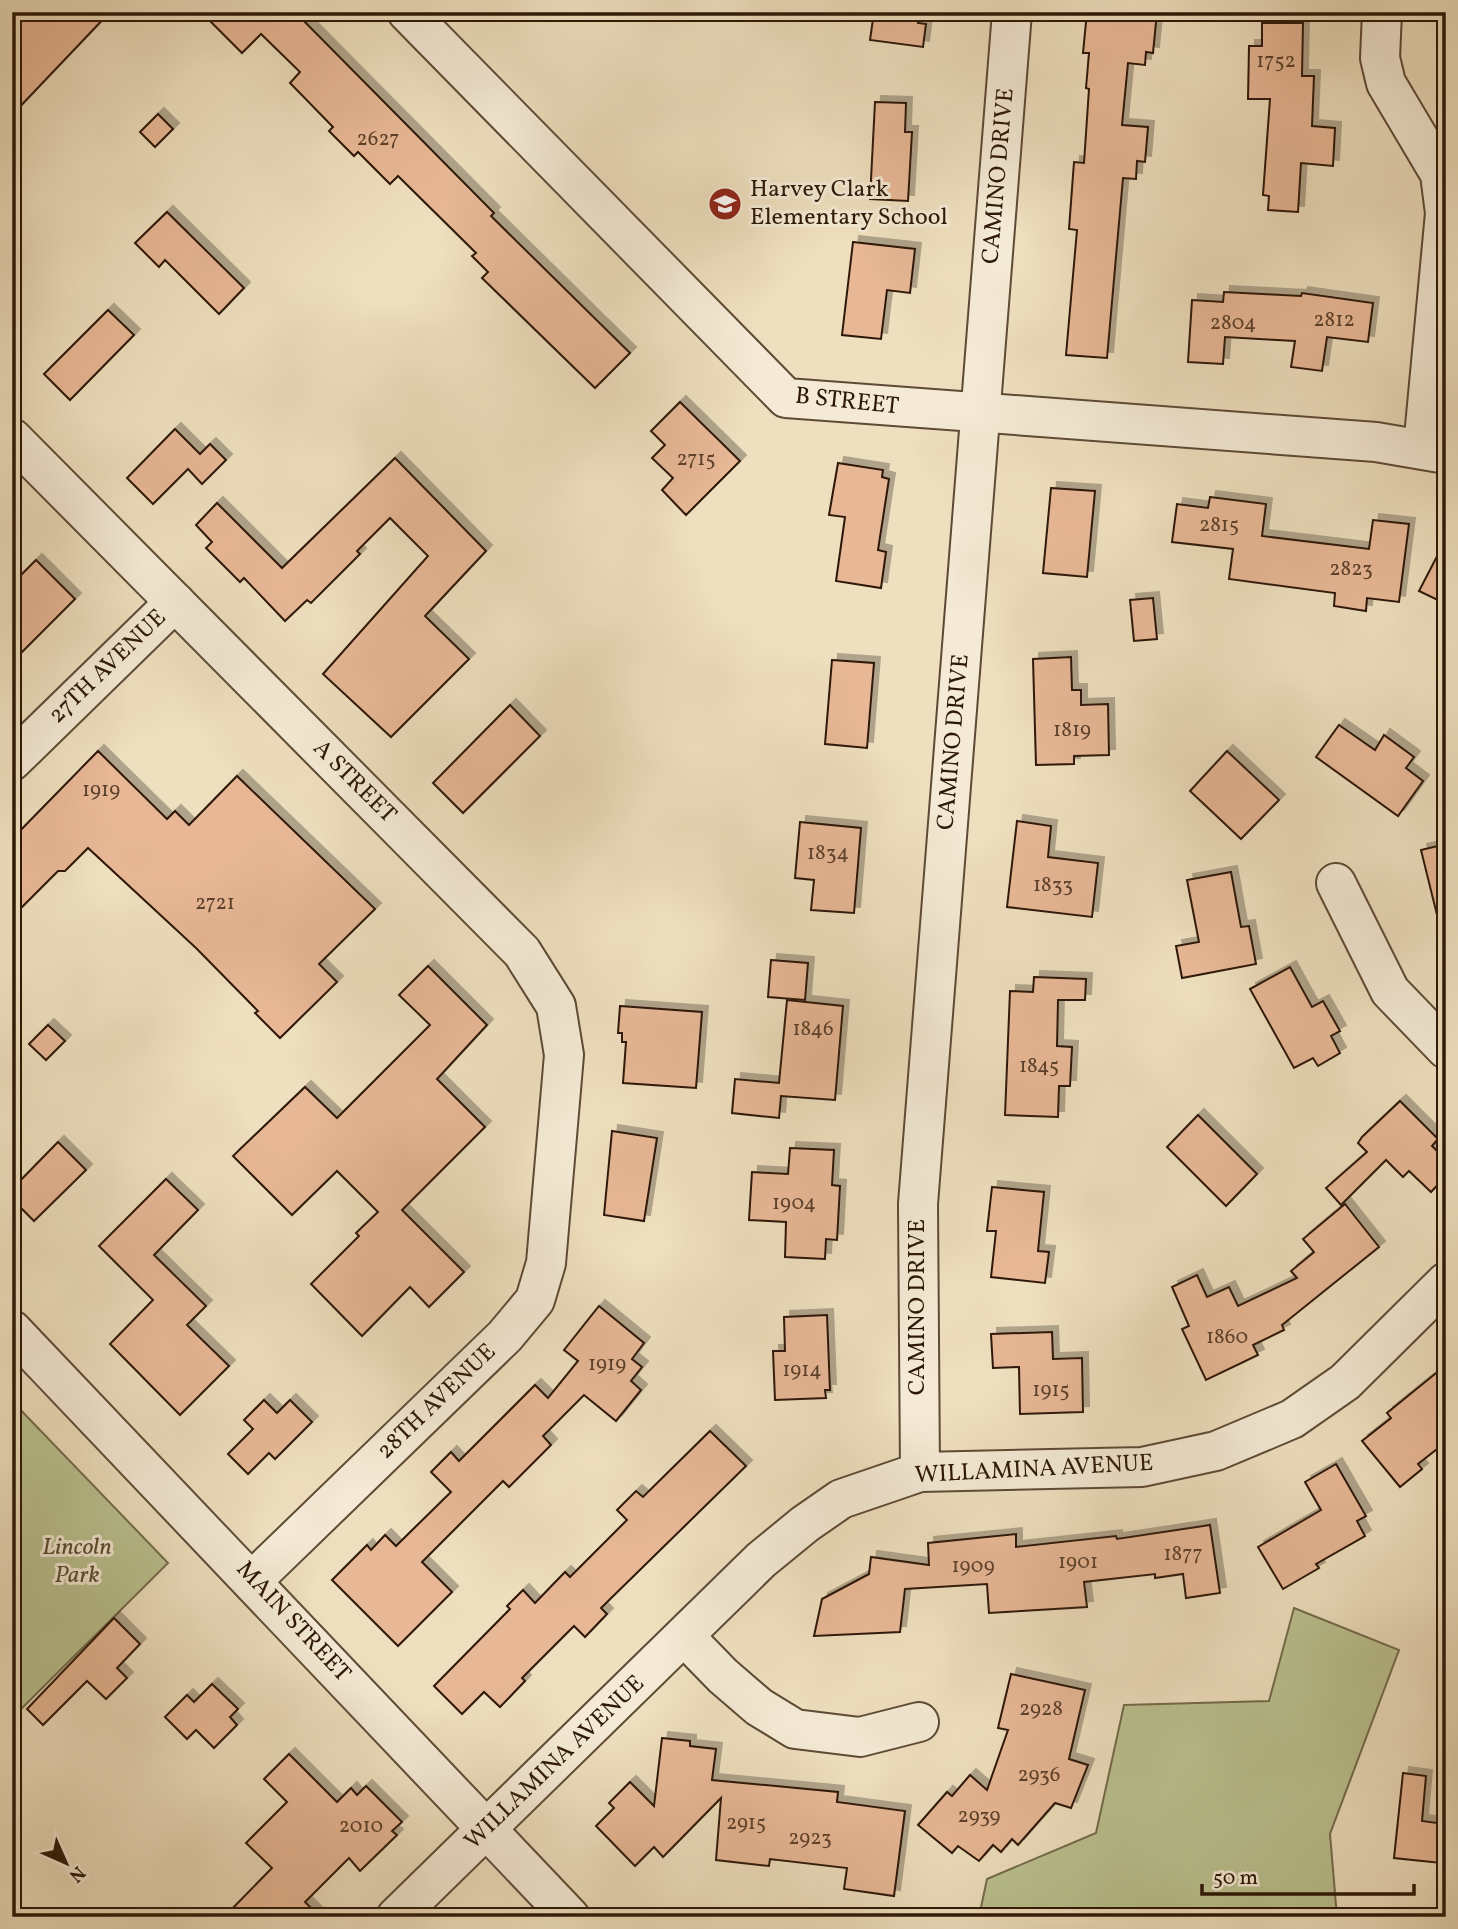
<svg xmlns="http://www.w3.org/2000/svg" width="1458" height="1929" font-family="Vollkorn,serif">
<defs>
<filter id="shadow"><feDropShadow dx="6" dy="-6" stdDeviation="0" flood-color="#0004"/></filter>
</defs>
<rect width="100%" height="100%" fill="#eedfbe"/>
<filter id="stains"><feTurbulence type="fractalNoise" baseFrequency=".00286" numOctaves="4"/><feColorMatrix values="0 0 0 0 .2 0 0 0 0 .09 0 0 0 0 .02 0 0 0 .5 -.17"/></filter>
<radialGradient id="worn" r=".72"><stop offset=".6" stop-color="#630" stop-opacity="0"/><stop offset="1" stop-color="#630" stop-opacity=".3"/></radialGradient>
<g fill="#bac190" stroke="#746c4c" stroke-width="2">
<path d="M 12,1401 L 168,1563 L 12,1718 Z"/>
<path d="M 1294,1608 L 1399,1650 L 1330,1834 L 1337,1917 L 979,1917 L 987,1879 L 1096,1833 L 1124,1705 L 1269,1701 Z"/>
</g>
<g fill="#e8b896" stroke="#2d1807" stroke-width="2" filter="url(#shadow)">
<path d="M 12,12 L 110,12 L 12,115 Z"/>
<path d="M 201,12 L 295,12 L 494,213 L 491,216 L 630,353 L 595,388 L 482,278 L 488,272 L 472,256 L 476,253 L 398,176 L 390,184 L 358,152 L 354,156 L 329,131 L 333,127 L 290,83 L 300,72 L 261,34 L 242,53 Z"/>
<path d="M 874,12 L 920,12 L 918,23 L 926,24 L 923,47 L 870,40 Z"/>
<path d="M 1087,12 L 1157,12 L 1153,53 L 1146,52 L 1145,65 L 1128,63 L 1122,125 L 1148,127 L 1145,162 L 1137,161 L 1136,179 L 1123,178 L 1107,358 L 1066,355 L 1077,230 L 1069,229 L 1074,162 L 1084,163 L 1089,89 L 1086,88 L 1089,53 L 1083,53 Z"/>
<path d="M 1262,23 L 1303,23 L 1302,76 L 1314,76 L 1312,126 L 1335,128 L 1333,166 L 1301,163 L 1298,212 L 1268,210 L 1269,196 L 1263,195 L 1270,99 L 1248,99 L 1249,46 L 1262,46 Z"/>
<path d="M 875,102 L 906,103 L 905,132 L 912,132 L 908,201 L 870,199 Z"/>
<path d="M 158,114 L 173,129 L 155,147 L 140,132 Z"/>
<path d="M 167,212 L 244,288 L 219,314 L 165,260 L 159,267 L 135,243 Z"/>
<path d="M 853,242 L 915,249 L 910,293 L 887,290 L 881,339 L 842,335 Z"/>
<path d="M 1224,292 L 1301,296 L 1302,293 L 1373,303 L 1368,342 L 1327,337 L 1322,371 L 1291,367 L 1295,341 L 1225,337 L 1223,364 L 1188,362 L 1192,300 L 1223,302 Z"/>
<path d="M 108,310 L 134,335 L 70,400 L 44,374 Z"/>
<path d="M 680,402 L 740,461 L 686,515 L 662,490 L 673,478 L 652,458 L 665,445 L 651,431 Z"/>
<path d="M 175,429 L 200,454 L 210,444 L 226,460 L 202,484 L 188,469 L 153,504 L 127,478 Z"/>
<path d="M 395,458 L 486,551 L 425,616 L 469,659 L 391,737 L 323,674 L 428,556 L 390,518 L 357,551 L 360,554 L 311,603 L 307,600 L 285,621 L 244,578 L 240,582 L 206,548 L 212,542 L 196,525 L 217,503 L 282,568 Z"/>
<path d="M 838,463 L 883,470 L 882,477 L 889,479 L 878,550 L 886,552 L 881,588 L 836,581 L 845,517 L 829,515 Z"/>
<path d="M 1051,488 L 1095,491 L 1087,577 L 1043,573 Z"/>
<path d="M 1210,497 L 1266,504 L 1262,536 L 1369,549 L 1373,520 L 1409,524 L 1399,602 L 1367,598 L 1366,611 L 1334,606 L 1335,593 L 1229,579 L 1233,549 L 1172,542 L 1177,504 L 1208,508 Z"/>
<path d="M 1446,539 L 1446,604 L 1419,591 Z"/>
<path d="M 36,560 L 75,599 L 12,662 L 12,584 Z"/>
<path d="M 1153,598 L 1157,639 L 1134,641 L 1130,600 Z"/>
<path d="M 1071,657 L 1072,690 L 1081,690 L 1081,705 L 1108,704 L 1109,755 L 1074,756 L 1074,764 L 1036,765 L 1033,659 Z"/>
<path d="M 832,660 L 874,663 L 867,748 L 825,744 Z"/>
<path d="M 510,705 L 540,736 L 463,813 L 433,783 Z"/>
<path d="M 1339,725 L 1375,750 L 1384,735 L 1414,757 L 1406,768 L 1423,781 L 1398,816 L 1316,757 Z"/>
<path d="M 98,751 L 167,819 L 175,811 L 189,825 L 237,776 L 375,909 L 319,964 L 337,982 L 280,1038 L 255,1013 L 258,1011 L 196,948 L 88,848 L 65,871 L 58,871 L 12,917 L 12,839 Z"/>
<path d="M 1227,751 L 1279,800 L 1241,839 L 1190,791 Z"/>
<path d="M 1017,821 L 1051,826 L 1048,857 L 1098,863 L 1092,917 L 1007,907 Z"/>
<path d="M 800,822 L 861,828 L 854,913 L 811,910 L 814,880 L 795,878 Z"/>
<path d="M 1446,844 L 1446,914 L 1437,915 L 1421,850 Z"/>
<path d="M 1231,872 L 1241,927 L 1249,926 L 1256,964 L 1182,978 L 1176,946 L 1199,942 L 1187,880 Z"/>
<path d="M 771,960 L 808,963 L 805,1000 L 768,997 Z"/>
<path d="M 428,966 L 487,1025 L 437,1079 L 485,1127 L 402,1210 L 464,1272 L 429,1307 L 410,1287 L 362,1336 L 311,1284 L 359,1236 L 356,1233 L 378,1212 L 337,1171 L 292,1215 L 233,1156 L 305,1087 L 337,1118 L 430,1025 L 399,995 Z"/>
<path d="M 1290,967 L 1312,1007 L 1323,1001 L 1340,1031 L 1331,1036 L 1340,1053 L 1318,1066 L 1313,1058 L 1294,1068 L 1250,989 Z"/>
<path d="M 1034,977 L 1086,979 L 1085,1000 L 1058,1000 L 1057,1046 L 1072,1047 L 1070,1086 L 1059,1086 L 1058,1117 L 1005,1115 L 1010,991 L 1033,992 Z"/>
<path d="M 787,1000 L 843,1006 L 835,1100 L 781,1096 L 779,1118 L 732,1113 L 735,1079 L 779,1083 Z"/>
<path d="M 620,1006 L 702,1012 L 696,1088 L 623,1083 L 626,1042 L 622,1042 L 622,1033 L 618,1033 Z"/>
<path d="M 48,1025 L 65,1041 L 46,1060 L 29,1044 Z"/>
<path d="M 1400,1101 L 1438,1139 L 1432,1146 L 1446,1160 L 1446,1176 L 1431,1192 L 1409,1171 L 1403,1177 L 1386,1160 L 1341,1205 L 1326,1188 L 1367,1152 L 1358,1143 L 1362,1137 Z"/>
<path d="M 1198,1115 L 1257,1174 L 1226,1206 L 1167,1147 Z"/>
<path d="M 612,1131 L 657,1138 L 644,1221 L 604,1215 Z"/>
<path d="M 58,1142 L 86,1170 L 34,1221 L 12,1199 L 12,1189 Z"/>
<path d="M 790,1148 L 834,1150 L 832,1185 L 840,1186 L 837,1240 L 826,1239 L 825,1259 L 785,1257 L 786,1222 L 749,1220 L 752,1172 L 788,1174 Z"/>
<path d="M 166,1179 L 198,1210 L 154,1255 L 206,1306 L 187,1325 L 229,1366 L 180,1415 L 110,1344 L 153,1300 L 99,1246 Z"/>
<path d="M 992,1187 L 1044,1192 L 1038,1251 L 1049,1252 L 1045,1283 L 991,1277 L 996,1231 L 987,1231 Z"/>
<path d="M 1345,1204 L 1379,1247 L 1282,1325 L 1284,1330 L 1253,1345 L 1258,1355 L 1206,1380 L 1182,1329 L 1189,1326 L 1172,1287 L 1197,1275 L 1207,1297 L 1229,1287 L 1238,1306 L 1297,1278 L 1291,1271 L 1314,1252 L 1303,1239 Z"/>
<path d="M 599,1306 L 644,1343 L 632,1359 L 642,1367 L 631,1381 L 641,1390 L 616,1421 L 584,1395 L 543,1436 L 551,1445 L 509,1487 L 503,1481 L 422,1562 L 452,1592 L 398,1646 L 332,1580 L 367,1545 L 371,1550 L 385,1535 L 396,1546 L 451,1492 L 431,1472 L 451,1452 L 459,1461 L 535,1385 L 548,1398 L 578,1361 L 564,1350 Z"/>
<path d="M 827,1315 L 830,1390 L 825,1390 L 826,1398 L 775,1400 L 773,1351 L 785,1351 L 784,1317 Z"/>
<path d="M 1052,1332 L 1053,1359 L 1082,1358 L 1083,1412 L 1020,1414 L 1019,1367 L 993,1368 L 991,1334 Z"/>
<path d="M 1446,1365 L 1446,1442 L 1418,1464 L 1422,1469 L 1400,1487 L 1362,1441 L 1391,1418 L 1387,1413 Z"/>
<path d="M 264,1400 L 277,1413 L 290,1400 L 312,1422 L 275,1459 L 269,1453 L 248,1474 L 228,1454 L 253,1429 L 244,1420 Z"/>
<path d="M 710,1431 L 746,1466 L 601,1608 L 607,1614 L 585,1637 L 574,1626 L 522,1678 L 525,1681 L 500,1707 L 484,1692 L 462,1714 L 434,1686 L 510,1609 L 507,1606 L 523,1590 L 535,1603 L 565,1572 L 570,1577 L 627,1520 L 617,1510 L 636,1491 L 643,1497 Z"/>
<path d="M 1336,1464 L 1366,1516 L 1357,1521 L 1365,1536 L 1316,1564 L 1319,1568 L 1283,1589 L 1258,1547 L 1321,1510 L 1305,1482 Z"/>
<path d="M 1210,1525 L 1220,1593 L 1186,1598 L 1183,1574 L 1155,1578 L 1155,1574 L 1084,1582 L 1087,1607 L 989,1613 L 987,1584 L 905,1589 L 900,1632 L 814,1636 L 822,1599 L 869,1574 L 871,1557 L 929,1565 L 928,1543 L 1016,1534 L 1016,1547 L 1116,1536 L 1117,1539 Z"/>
<path d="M 114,1618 L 140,1644 L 117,1668 L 127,1678 L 106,1699 L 87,1681 L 43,1725 L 27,1709 Z"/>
<path d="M 1011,1674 L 1085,1690 L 1069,1759 L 1088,1765 L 1071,1808 L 1055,1803 L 1018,1845 L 1012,1839 L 1001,1852 L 993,1845 L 979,1861 L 958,1846 L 952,1853 L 918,1825 L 947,1792 L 952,1796 L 970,1775 L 987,1790 L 1008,1730 L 998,1728 Z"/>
<path d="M 212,1684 L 238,1709 L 230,1717 L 237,1725 L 214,1748 L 196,1730 L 187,1739 L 165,1717 L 187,1695 L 194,1702 Z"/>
<path d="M 662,1738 L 690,1741 L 690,1746 L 716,1749 L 712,1780 L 838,1792 L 837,1802 L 905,1811 L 894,1896 L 844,1889 L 847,1868 L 770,1859 L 769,1866 L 716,1860 L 721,1798 L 663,1857 L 654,1847 L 635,1866 L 596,1826 L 614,1808 L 609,1803 L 630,1782 L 654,1806 Z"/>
<path d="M 289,1754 L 337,1802 L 351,1788 L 357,1795 L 366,1786 L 402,1822 L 392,1831 L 397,1835 L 360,1871 L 349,1858 L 305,1902 L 320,1917 L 224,1917 L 272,1868 L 246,1843 L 287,1802 L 264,1779 Z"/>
<path d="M 1403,1773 L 1426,1776 L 1422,1821 L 1445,1824 L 1441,1863 L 1394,1858 Z"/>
</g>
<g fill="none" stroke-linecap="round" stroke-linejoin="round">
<defs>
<g id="minor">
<path d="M 407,12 L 786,398 L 1376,442 L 1446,454"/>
<path d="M 1382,12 L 1380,58 L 1386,83 L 1440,174 L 1445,213 L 1423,448"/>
<path d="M 12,438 L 522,952 L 556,1006 L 564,1055 L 546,1263 L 535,1300 L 505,1336 L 253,1580"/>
<path d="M 12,761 L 175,602"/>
<path d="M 1336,883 L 1390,991 L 1446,1049"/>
<path d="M 12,1330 L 570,1917"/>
<path d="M 920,1472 L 918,1204 L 1012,12"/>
<path d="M 685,1637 L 723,1676 L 759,1707 L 795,1729 L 860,1737 L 919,1722"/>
<path d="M 396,1917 L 761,1560 L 805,1524 L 841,1499 L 920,1472 L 1142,1467 L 1216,1451 L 1292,1419 L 1345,1382 L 1446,1282"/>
</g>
</defs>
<use href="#minor" stroke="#5d4a35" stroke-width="42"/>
<use href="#minor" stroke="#f4ead5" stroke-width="38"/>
</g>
<defs>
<symbol id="school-disc" viewBox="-11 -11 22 22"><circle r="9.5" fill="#8f2418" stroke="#f4ead5"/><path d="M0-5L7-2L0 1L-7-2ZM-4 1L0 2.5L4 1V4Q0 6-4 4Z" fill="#fff"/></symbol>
</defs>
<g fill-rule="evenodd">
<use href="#school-disc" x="706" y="185" width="38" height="38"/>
</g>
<g text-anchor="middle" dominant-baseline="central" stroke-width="6" stroke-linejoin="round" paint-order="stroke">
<g font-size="21" fill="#5c402b">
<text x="1276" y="61">1752</text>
<text x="378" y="139">2627</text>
<text x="1334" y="320">2812</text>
<text x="1233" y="323">2804</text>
<text x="696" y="459">2715</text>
<text x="1219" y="525">2815</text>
<text x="1351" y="569">2823</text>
<text x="1072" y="730">1819</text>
<text x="101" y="790">1919</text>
<text x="828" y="853">1834</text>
<text x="1053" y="885">1833</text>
<text x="215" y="903">2721</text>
<text x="813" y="1029">1846</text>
<text x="1039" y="1066">1845</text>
<text x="794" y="1203">1904</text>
<text x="1227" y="1337">1860</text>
<text x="607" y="1364">1919</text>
<text x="802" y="1370">1914</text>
<text x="1051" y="1390">1915</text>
<text x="1183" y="1554">1877</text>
<text x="1078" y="1562">1901</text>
<text x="973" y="1566">1909</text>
<text x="1041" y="1709">2928</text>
<text x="1039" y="1775">2936</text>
<text x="979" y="1816">2939</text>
<text x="746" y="1823">2915</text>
<text x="361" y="1826">2010</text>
<text x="810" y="1838">2923</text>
</g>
<g font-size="24" fill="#2d1807" stroke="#f4ead5">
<text transform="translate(999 176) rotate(-85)">CAMINO DRIVE</text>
<text transform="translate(847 402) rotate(6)">B STREET</text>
<text transform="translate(108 667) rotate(-44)">27TH AVENUE</text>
<text transform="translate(954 742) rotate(-85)">CAMINO DRIVE</text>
<text transform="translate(354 782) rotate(45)">A STREET</text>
<text transform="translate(918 1307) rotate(-90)">CAMINO DRIVE</text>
<text transform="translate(437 1402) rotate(-44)">28TH AVENUE</text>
<text transform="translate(1034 1470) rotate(-3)">WILLAMINA AVENUE</text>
<text transform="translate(293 1622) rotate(47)">MAIN STREET</text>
<text transform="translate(555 1763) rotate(-44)">WILLAMINA AVENUE</text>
</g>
<g font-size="24" fill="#2d1807" stroke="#f4ead5" text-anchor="start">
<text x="750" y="190">Harvey Clark<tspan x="750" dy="28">Elementary School</tspan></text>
</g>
<g font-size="24" font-style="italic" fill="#574b30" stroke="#f4ead5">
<text x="77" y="1548">Lincoln<tspan x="77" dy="28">Park</tspan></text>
</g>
</g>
<rect width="1458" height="1929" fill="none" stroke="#eedfbe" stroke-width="42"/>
<rect x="14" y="14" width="1430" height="1901" fill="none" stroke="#2d1807" stroke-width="3.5"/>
<rect x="21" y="21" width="1416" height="1887" fill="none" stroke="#2d1807" stroke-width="2"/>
<g transform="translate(66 1863) rotate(135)" stroke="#f4ead5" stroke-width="5" paint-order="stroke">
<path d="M0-5L12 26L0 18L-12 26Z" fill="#2d1807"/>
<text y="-10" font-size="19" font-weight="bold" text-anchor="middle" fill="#2d1807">N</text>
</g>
<path d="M1202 1884v10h212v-10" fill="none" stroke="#2d1807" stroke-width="3.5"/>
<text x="1213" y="1884" font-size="21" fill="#2d1807" stroke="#f4ead5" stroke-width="5" paint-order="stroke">50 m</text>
<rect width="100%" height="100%" filter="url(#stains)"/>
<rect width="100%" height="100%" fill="url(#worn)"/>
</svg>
